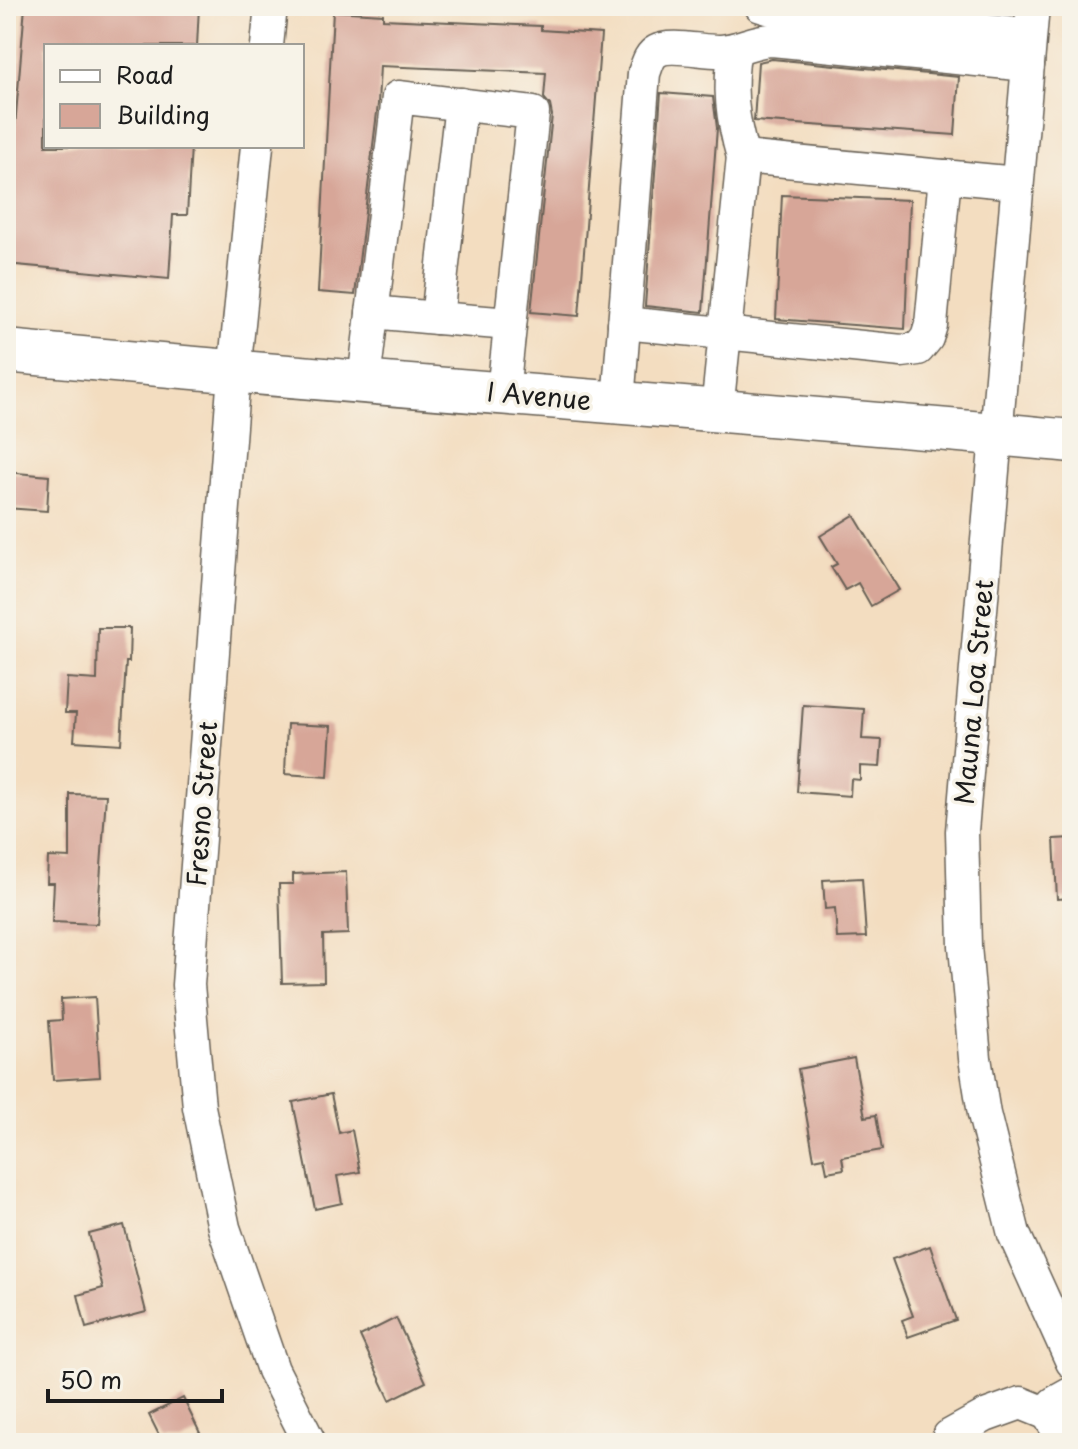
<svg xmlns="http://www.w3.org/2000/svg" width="1078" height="1449" font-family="'Playpen Sans',sans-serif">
<rect width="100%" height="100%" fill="#f7f3e8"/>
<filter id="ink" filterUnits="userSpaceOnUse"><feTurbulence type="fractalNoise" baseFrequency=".0125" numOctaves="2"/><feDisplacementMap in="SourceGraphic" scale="16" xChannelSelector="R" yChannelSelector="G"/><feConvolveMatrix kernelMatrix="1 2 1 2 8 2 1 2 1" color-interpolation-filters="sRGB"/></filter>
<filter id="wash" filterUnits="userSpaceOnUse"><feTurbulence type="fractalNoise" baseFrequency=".006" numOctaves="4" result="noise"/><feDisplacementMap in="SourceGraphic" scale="32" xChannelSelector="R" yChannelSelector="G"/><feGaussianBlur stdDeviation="1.8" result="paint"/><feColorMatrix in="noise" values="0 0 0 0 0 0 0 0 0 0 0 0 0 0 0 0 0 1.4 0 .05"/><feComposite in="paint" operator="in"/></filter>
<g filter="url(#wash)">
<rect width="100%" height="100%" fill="#f3ddc0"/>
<g id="blocks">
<g fill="#d7a698">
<path d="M 25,6 L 199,6 L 197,46 L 46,46 L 46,146 L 191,146 L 187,215 L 173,215 L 169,279 L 6,264 L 6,236 Z"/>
<path d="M 333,11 L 383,14 L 383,19 L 541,26 L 541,30 L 601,34 L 579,316 L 531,312 L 552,115 L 550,105 L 544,98 L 546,73 L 380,66 L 378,104 L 355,295 L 318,292 Z"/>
<path d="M 772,59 L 959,77 L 955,135 L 754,121 L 758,62 Z"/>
<path d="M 661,93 L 713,97 L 717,128 L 703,312 L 645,306 Z"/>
<path d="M 782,195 L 910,200 L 905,329 L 776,319 Z"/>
<path d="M 6,472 L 49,476 L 47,511 L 6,508 Z"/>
<path d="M 854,515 L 899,590 L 871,606 L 858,583 L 845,590 L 831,567 L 837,564 L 820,536 Z"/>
<path d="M 98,628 L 130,628 L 129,662 L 126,662 L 121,744 L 74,741 L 76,713 L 65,713 L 67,678 L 97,680 Z"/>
<path d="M 803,705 L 864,709 L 862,739 L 882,740 L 880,767 L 860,766 L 860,780 L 851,779 L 850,796 L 797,792 Z"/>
<path d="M 287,724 L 331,726 L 328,777 L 285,774 Z"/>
<path d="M 70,794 L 106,795 L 97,924 L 52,922 L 54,883 L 47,883 L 48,857 L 70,858 Z"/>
<path d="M 1072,838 L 1072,898 L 1057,899 L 1054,839 Z"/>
<path d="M 346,872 L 348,934 L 323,935 L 324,982 L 282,983 L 279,884 L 293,884 L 293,874 Z"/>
<path d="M 862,878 L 866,937 L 837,938 L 835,908 L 825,909 L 823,880 Z"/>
<path d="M 95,997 L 100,1077 L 53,1080 L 49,1021 L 62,1020 L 61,999 Z"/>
<path d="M 854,1058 L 865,1117 L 876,1115 L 882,1150 L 842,1157 L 844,1169 L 827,1172 L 824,1157 L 814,1159 L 798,1069 Z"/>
<path d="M 331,1094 L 339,1133 L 352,1130 L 360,1172 L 337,1176 L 342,1203 L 315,1209 L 293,1102 Z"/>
<path d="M 124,1225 L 146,1312 L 86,1328 L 78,1295 L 103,1288 L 89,1234 Z"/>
<path d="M 930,1246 L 956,1320 L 908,1337 L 902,1320 L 913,1316 L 892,1259 Z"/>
<path d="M 396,1318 L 426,1382 L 390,1400 L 360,1336 Z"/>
<path d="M 183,1398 L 200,1433 L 178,1443 L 163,1443 L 149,1415 Z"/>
</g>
</g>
</g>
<g filter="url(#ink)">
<use href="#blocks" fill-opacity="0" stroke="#676055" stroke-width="2"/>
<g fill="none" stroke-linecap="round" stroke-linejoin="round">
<defs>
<g id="minor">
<path d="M 761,6 L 778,11 L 1030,35"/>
<path d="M 1033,6 L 962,831 L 965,946 L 975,1058 L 984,1114 L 1014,1234 L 1072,1362"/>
<path d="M 267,46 L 271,6"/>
<path d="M 735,49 C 728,87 732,119 743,157"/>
<path d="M 461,104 L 437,318 L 510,324"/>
<path d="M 257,146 L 234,373 L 188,985 L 199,1107 L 224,1228 L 273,1370 L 310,1443"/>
<path d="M 372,312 L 437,318"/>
<path d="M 624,323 L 902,351 L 918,349 L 927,338 L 931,325 L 945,176"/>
<path d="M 364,381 L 398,97 L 533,113 L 503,392"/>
<path d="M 618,402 L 644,73 C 647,66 649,55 657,51 C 670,43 705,52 721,51 C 739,50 754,40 772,40 L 1028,65"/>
<path d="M 717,411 L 743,157 L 1017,183"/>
<path d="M 947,1443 L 949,1436 L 985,1416 L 1021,1403 L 1048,1414"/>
<path d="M 1065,1443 L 1048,1414 L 1054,1403 L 1072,1393"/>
</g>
<path id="major" d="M 6,351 C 361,385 717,408 1072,441"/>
</defs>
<use href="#minor" stroke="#676055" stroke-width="35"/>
<use href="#major" stroke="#676055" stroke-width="45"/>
<use href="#minor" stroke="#fff" stroke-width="32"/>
<use href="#major" stroke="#fff" stroke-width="42"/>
</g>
</g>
<g text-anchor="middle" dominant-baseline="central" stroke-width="7" stroke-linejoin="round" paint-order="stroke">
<g font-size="26" fill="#1c1c1c" stroke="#f7f3e8">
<text transform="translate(539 395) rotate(5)">I Avenue</text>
<text transform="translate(973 692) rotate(-85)">Mauna Loa Street</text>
<text transform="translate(201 804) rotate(-86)">Fresno Street</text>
</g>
</g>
<rect width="1078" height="1449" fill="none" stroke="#f7f3e8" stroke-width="32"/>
<rect x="44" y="44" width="260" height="104" fill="#f7f3e8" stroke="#9f9d96" stroke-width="2"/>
<rect x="60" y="70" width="40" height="12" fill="#ffffff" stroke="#9f9d96" stroke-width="2"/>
<text x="116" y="84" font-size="24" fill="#1c1c1c">Road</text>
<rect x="60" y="104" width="40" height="24" fill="#d7a698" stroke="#9f9d96" stroke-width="2"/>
<text x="116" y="124" font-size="24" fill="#1c1c1c">Building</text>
<path d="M48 1389v12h174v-12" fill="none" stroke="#1c1c1c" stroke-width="4"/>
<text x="60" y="1389" font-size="24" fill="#1c1c1c" stroke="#f7f3e8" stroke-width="6" paint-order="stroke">50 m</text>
</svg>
